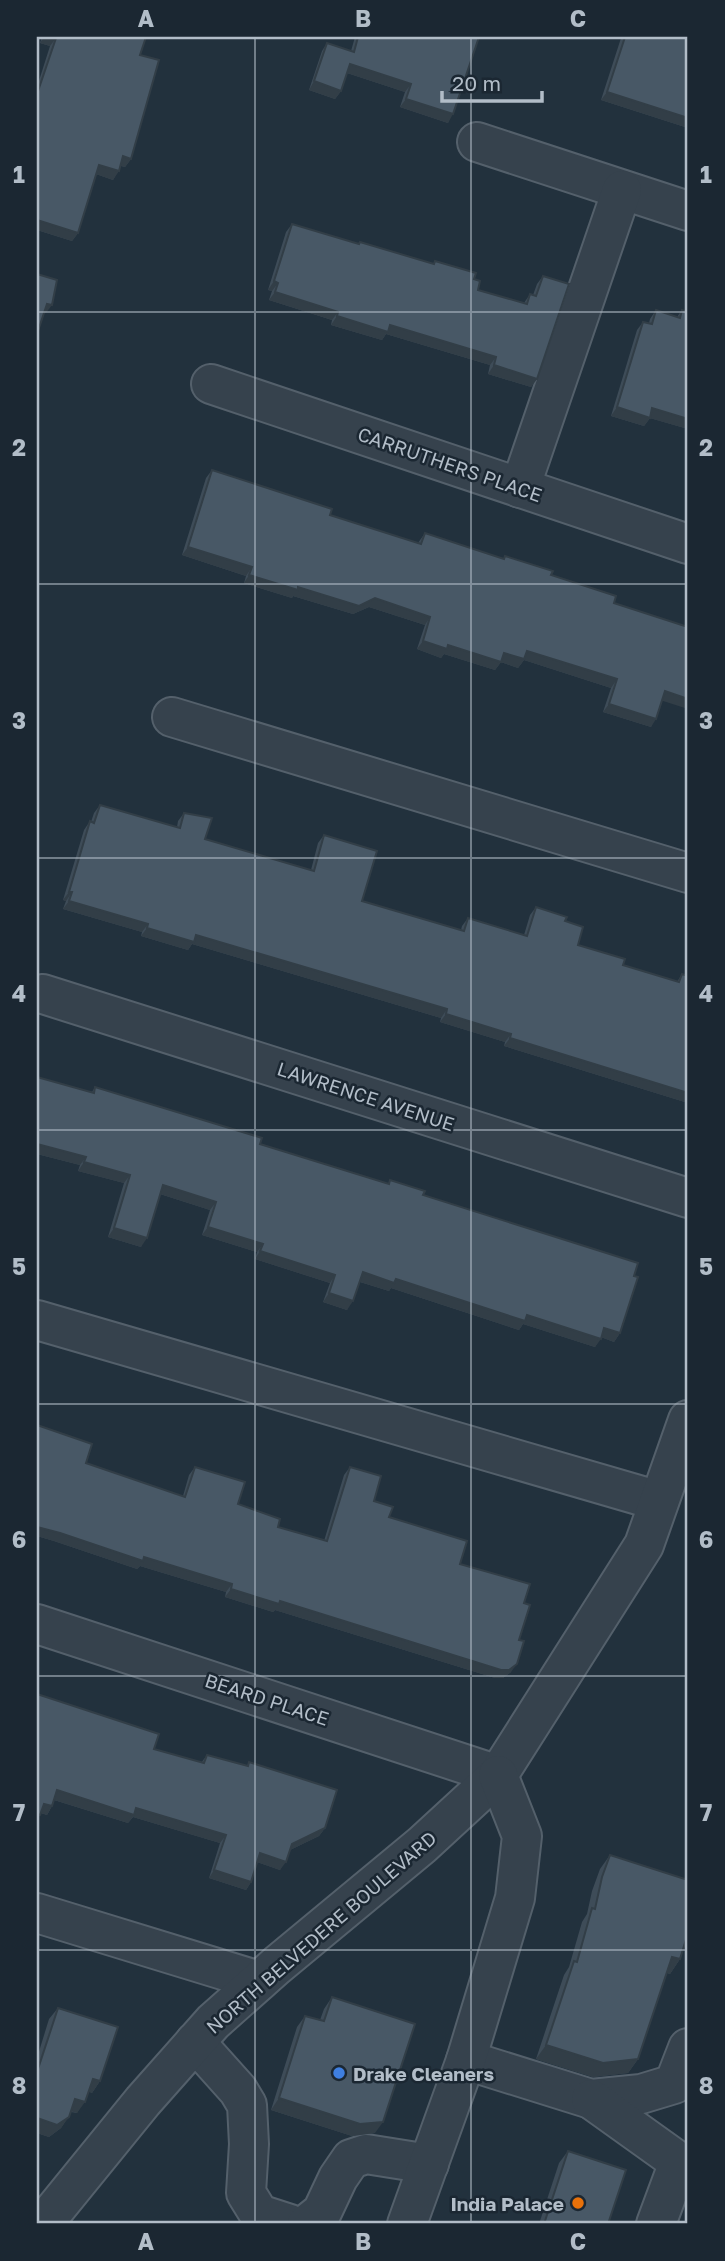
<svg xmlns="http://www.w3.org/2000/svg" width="725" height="2261" font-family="'Golos Text',sans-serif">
<rect width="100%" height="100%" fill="#22313d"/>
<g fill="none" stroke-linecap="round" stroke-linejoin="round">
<defs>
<g id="minor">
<path d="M 477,142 L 688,211"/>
<path d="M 211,384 L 688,544"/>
<path d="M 520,488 L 622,190"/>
<path d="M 172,717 L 688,873"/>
<path d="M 43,994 L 688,1198"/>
<path d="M 37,1320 L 659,1501"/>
<path d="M 37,1624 L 498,1775"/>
<path d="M 37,1913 L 259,1981"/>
<path d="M 195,2042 L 238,2090 L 247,2105 L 249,2144 L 246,2193 L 259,2214 L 290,2224"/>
<path d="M 466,2060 L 591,2099 L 641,2094 L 674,2084 L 688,2048"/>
<path d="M 591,2099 L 679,2162 L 656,2224"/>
<path d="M 43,2224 L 143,2101 L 213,2022 L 276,1966 L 422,1845 L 498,1775 L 644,1545 L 688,1420"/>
<path d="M 307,2224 L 322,2212 L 338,2178 L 351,2159 L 366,2154 L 429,2164"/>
<path d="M 407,2224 L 466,2060 L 515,1898 L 522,1836 L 498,1775"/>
</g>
</defs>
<use href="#minor" stroke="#54606b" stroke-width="42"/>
<use href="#minor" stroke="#36424d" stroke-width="38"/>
</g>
<g fill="#3e4c58">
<path d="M 42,37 L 146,37 L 140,55 L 131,159 L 125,167 L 121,166 L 113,180 L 96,174 L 78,233 L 72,241 L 37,230 L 37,87 L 50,46 L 40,43 Z"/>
<path d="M 355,37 L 479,37 L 448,123 L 400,107 L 405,92 L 347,73 L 341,91 L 335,99 L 309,90 L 322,51 L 327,43 L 351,51 Z"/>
<path d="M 616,37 L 688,37 L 688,128 L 601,100 L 621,38 Z"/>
<path d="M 292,224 L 358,244 L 360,242 L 433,264 L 435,261 L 474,279 L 478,290 L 524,303 L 530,294 L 533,295 L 537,284 L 543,276 L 537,379 L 531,387 L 488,374 L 490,365 L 386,334 L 382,340 L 331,325 L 332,320 L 269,300 L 272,291 L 268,290 L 286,232 Z"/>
<path d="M 656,310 L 677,317 L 682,310 L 688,312 L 688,429 L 650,418 L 644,426 L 611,416 L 637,330 L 643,322 L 649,323 L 650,319 Z"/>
<path d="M 212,470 L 330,515 L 418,543 L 425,533 L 503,559 L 505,556 L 551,575 L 614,603 L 662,701 L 651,727 L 603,712 L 611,688 L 524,660 L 518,668 L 501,662 L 495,670 L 444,654 L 441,658 L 417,649 L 425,625 L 369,607 L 353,614 L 293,596 L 292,598 L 244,583 L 246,576 L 182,555 L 206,478 Z"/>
<path d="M 100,805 L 177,827 L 178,821 L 184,813 L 205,839 L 311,870 L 318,843 L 324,835 L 362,901 L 461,930 L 462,926 L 468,918 L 524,935 L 530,915 L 536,907 L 565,921 L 578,945 L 623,965 L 677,982 L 682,974 L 688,1103 L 504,1046 L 505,1042 L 440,1022 L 441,1018 L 192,944 L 188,950 L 141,936 L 142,932 L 63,909 L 66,901 L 63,900 L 84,830 L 90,821 L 91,822 L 94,813 Z"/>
<path d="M 37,1077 L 92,1092 L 95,1087 L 260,1144 L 388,1184 L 390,1180 L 423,1195 L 620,1333 L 614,1342 L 601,1337 L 595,1347 L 523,1324 L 519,1330 L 391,1288 L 389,1291 L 360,1282 L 347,1310 L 323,1302 L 330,1283 L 255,1259 L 257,1252 L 202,1235 L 210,1210 L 160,1194 L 141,1247 L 108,1237 L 124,1183 L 78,1171 L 80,1165 L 37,1154 Z"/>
<path d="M 37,1425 L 86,1463 L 183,1496 L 189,1475 L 195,1467 L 238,1504 L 278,1527 L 324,1541 L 344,1475 L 350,1467 L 374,1501 L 389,1517 L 460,1564 L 524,1603 L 519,1640 L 511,1672 L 503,1678 L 495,1678 L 275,1610 L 273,1612 L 225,1597 L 226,1592 L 140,1566 L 137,1569 L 54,1541 L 37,1536 Z"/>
<path d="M 37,1694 L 154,1749 L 201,1763 L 207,1755 L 247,1766 L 249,1762 L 325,1828 L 319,1836 L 290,1850 L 280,1870 L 257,1862 L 251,1882 L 246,1890 L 209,1878 L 220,1843 L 133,1817 L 128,1823 L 54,1800 L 52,1806 L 47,1815 L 41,1813 L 37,1820 Z"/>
<path d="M 610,1855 L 687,1937 L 680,1959 L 670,1974 L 667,1973 L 638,2059 L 628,2073 L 593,2077 L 536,2059 L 564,1975 L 569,1967 L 582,1922 L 587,1914 L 592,1891 L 600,1869 Z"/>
<path d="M 332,1997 L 375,2133 L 352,2136 L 271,2110 L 297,2027 L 305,2016 L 320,2020 L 324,2009 Z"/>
<path d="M 58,2008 L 100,2081 L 92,2093 L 88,2091 L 77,2113 L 71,2112 L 61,2128 L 49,2137 L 37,2133 L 37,2058 L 49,2019 Z"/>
<path d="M 568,2151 L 608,2224 L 539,2224 L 559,2163 Z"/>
</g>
<g fill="#323e47">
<path d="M 44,37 L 52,37 L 56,38 L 50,46 L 40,43 Z"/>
<path d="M 350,64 L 411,84 L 405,92 L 344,72 Z"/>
<path d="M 314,81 L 341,91 L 335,99 L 309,90 Z"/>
<path d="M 607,92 L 688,118 L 688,128 L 601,100 Z"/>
<path d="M 406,99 L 453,114 L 448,123 L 400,107 Z"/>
<path d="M 123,156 L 131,159 L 125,167 L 118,165 Z"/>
<path d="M 99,165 L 119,171 L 113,180 L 93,173 Z"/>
<path d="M 37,220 L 78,233 L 72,241 L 37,230 Z"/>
<path d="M 274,281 L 278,283 L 272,291 L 268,290 Z"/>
<path d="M 275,292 L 338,312 L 332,320 L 269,300 Z"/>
<path d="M 47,304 L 52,305 L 46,313 L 41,312 Z"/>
<path d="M 337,316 L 390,325 L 496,357 L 490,365 L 386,334 L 382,340 L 331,325 Z"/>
<path d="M 494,365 L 537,379 L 531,387 L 488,374 Z"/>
<path d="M 617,407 L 650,418 L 644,426 L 611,416 Z"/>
<path d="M 652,408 L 688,419 L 688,429 L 646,417 Z"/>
<path d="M 188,547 L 252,567 L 246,576 L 182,555 Z"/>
<path d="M 249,575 L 298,587 L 375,598 L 430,617 L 425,625 L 369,607 L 353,614 L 293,596 L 292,598 L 244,583 Z"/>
<path d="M 423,641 L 504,653 L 527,651 L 617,679 L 611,688 L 524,660 L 518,668 L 501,662 L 495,670 L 444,654 L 441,658 L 417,649 Z"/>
<path d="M 665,691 L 688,699 L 688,709 L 660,700 Z"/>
<path d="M 609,704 L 656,719 L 651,727 L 603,712 Z"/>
<path d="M 69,892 L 72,892 L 66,901 L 63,900 Z"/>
<path d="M 69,901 L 148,924 L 142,932 L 63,909 Z"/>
<path d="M 147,928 L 196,935 L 447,1009 L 441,1018 L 192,944 L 188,950 L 141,936 Z"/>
<path d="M 446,1014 L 511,1034 L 505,1042 L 440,1022 Z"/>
<path d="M 510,1038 L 688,1093 L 688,1103 L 504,1046 Z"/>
<path d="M 37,1144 L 86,1157 L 80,1165 L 37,1154 Z"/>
<path d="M 84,1162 L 130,1175 L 124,1183 L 78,1171 Z"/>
<path d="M 163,1185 L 216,1202 L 210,1210 L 157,1193 Z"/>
<path d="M 208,1227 L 263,1244 L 257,1252 L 202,1235 Z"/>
<path d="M 114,1228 L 147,1238 L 141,1247 L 108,1237 Z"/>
<path d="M 260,1251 L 335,1275 L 330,1283 L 255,1259 Z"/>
<path d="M 363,1272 L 396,1279 L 527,1315 L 601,1339 L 595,1347 L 523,1324 L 519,1330 L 391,1288 L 389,1291 L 357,1281 Z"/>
<path d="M 329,1293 L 353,1301 L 347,1310 L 323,1302 Z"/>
<path d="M 604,1328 L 620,1333 L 614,1342 L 598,1336 Z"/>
<path d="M 37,1527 L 144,1557 L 232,1584 L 226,1592 L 140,1566 L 137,1569 L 54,1541 L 37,1536 Z"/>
<path d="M 231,1589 L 280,1601 L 517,1664 L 511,1672 L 503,1678 L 495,1678 L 275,1610 L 273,1612 L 225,1597 Z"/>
<path d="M 57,1790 L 136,1808 L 226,1835 L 220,1843 L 133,1817 L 128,1823 L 51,1799 Z"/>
<path d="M 44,1804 L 52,1806 L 47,1815 L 38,1812 Z"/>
<path d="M 325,1828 L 319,1836 L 286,1852 L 292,1844 Z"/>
<path d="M 260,1853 L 286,1862 L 280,1870 L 254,1861 Z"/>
<path d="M 214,1870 L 251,1882 L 246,1890 L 209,1878 Z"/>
<path d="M 672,1957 L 680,1959 L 670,1974 L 662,1971 Z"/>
<path d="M 546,2045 L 638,2059 L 628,2073 L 593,2077 L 536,2059 Z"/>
<path d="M 93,2079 L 100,2081 L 92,2093 L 84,2090 Z"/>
<path d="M 279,2098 L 383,2122 L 375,2133 L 352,2136 L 271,2110 Z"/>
<path d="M 75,2099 L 85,2102 L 77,2113 L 67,2110 Z"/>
<path d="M 69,2117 L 61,2128 L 49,2137 L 37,2133 L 37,2118 Z"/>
</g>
<g fill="#485866" stroke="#323e47" stroke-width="2">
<path d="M 52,37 L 146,37 L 140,55 L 159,60 L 131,159 L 123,156 L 119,171 L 99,165 L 78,233 L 37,220 L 37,91 L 38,91 L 56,38 Z"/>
<path d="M 358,37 L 479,37 L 453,114 L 406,99 L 411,84 L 350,64 L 341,91 L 314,81 L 327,43 L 354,52 Z"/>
<path d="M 625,37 L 688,37 L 688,118 L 607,92 Z"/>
<path d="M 292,224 L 359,244 L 360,242 L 434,264 L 435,261 L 476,273 L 474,279 L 480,281 L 478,290 L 527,304 L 530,294 L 536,296 L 543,276 L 569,284 L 537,379 L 494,365 L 496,357 L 390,325 L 388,332 L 337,316 L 338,312 L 275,292 L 278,283 L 274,281 Z"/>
<path d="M 37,274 L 57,280 L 52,305 L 47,304 L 37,334 Z"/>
<path d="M 656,310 L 680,318 L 682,310 L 688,312 L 688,419 L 652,408 L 650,418 L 617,407 L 643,322 L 652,324 Z"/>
<path d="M 212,470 L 332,509 L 330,515 L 421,544 L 425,533 L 504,559 L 505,556 L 553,571 L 551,575 L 616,596 L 614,603 L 688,627 L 688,699 L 665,691 L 656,719 L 609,704 L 617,679 L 527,651 L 524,659 L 504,653 L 501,662 L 448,645 L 447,649 L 423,641 L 430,617 L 375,598 L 359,606 L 298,587 L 298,590 L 249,575 L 252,567 L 188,547 Z"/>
<path d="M 100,805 L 180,828 L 184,813 L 212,818 L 205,839 L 314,871 L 324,835 L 377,851 L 362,901 L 464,931 L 468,918 L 527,936 L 536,907 L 567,917 L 565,921 L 583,927 L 578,945 L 625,959 L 623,965 L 679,982 L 682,974 L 688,976 L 688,1093 L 510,1038 L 511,1034 L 446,1014 L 447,1009 L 196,935 L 194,942 L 147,928 L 148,924 L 69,901 L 72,892 L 69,892 L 90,821 L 94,823 Z"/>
<path d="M 37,1077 L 94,1093 L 95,1087 L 262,1138 L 260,1144 L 389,1184 L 390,1180 L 425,1191 L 423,1195 L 638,1263 L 634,1276 L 638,1277 L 620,1333 L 604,1328 L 601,1339 L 527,1315 L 525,1321 L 396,1279 L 394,1283 L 363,1272 L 353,1301 L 329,1293 L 335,1275 L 260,1251 L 263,1244 L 208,1227 L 216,1202 L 163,1185 L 147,1238 L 114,1228 L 130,1175 L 84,1162 L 86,1157 L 37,1144 Z"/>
<path d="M 37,1425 L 92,1444 L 86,1463 L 185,1497 L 195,1467 L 245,1482 L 238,1504 L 280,1519 L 278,1527 L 327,1541 L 350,1467 L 381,1476 L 374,1501 L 393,1507 L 389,1517 L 467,1541 L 460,1564 L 530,1584 L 524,1603 L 530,1605 L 519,1640 L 524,1641 L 517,1664 L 509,1670 L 501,1670 L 280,1601 L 279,1604 L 231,1589 L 232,1584 L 144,1557 L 143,1561 L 60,1533 L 37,1527 Z"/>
<path d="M 37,1694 L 159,1734 L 154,1749 L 204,1763 L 207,1755 L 248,1766 L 249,1762 L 337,1790 L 325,1828 L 292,1844 L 286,1862 L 260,1853 L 251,1882 L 214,1870 L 226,1835 L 136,1808 L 134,1815 L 57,1790 L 52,1806 L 44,1804 L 40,1815 L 37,1814 Z"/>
<path d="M 610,1855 L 688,1880 L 688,1933 L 680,1959 L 672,1957 L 638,2059 L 603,2063 L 546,2045 L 574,1961 L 577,1962 L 592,1908 L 595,1909 L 602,1877 Z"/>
<path d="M 332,1997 L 415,2024 L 383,2122 L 360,2124 L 279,2098 L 305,2016 L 324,2021 Z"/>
<path d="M 58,2008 L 118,2027 L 100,2081 L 93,2079 L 85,2102 L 75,2099 L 69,2117 L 57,2125 L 37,2118 L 37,2072 Z"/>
<path d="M 568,2151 L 626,2170 L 608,2224 L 544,2224 Z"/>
</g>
<path fill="none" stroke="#b2bdc8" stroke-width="2" stroke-opacity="0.55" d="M 255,37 L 255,2224M 471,37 L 471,2224M 37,312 L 688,312M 37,584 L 688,584M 37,858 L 688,858M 37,1130 L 688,1130M 37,1404 L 688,1404M 37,1676 L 688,1676M 37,1950 L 688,1950"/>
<circle fill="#3f7fe0" stroke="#1b2732" stroke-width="2.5" cx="339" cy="2073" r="7"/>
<circle fill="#e8710a" stroke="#1b2732" stroke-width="2.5" cx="578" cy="2203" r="7"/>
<g text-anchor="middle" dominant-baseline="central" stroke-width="5" stroke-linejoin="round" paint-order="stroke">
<g font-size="19" fill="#b2bdc8" stroke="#1b2732">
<text transform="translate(450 464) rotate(19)">CARRUTHERS PLACE</text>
<text transform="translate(366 1096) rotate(18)">LAWRENCE AVENUE</text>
<text transform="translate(267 1699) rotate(18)">BEARD PLACE</text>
<text transform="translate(321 1932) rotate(-41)">NORTH BELVEDERE BOULEVARD</text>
</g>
<g font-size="19" font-weight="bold" fill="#b2bdc8" stroke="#1b2732" text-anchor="start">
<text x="353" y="2073">Drake Cleaners</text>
<text x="564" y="2203" text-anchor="end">India Palace</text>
</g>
</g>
<rect width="725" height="2261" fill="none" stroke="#1b2732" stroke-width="77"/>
<path d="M442 91v10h100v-10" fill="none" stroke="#b2bdc8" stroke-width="3.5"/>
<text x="452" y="91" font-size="21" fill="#b2bdc8" stroke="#1b2732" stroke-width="5" paint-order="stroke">20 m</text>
<rect x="38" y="38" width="648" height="2184" fill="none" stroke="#b2bdc8" stroke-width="2.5"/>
<g font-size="23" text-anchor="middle" font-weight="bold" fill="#b2bdc8">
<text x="146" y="27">A</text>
<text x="363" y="27">B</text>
<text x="578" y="27">C</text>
<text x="19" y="183">1</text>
<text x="706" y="183">1</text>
<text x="19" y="456">2</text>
<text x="706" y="456">2</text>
<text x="19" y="729">3</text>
<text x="706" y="729">3</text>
<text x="19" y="1002">4</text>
<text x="706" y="1002">4</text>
<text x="19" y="1275">5</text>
<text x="706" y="1275">5</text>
<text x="19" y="1548">6</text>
<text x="706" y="1548">6</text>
<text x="19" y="1821">7</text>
<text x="706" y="1821">7</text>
<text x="19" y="2094">8</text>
<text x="706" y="2094">8</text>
<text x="146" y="2250">A</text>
<text x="363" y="2250">B</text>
<text x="578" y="2250">C</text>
</g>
</svg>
